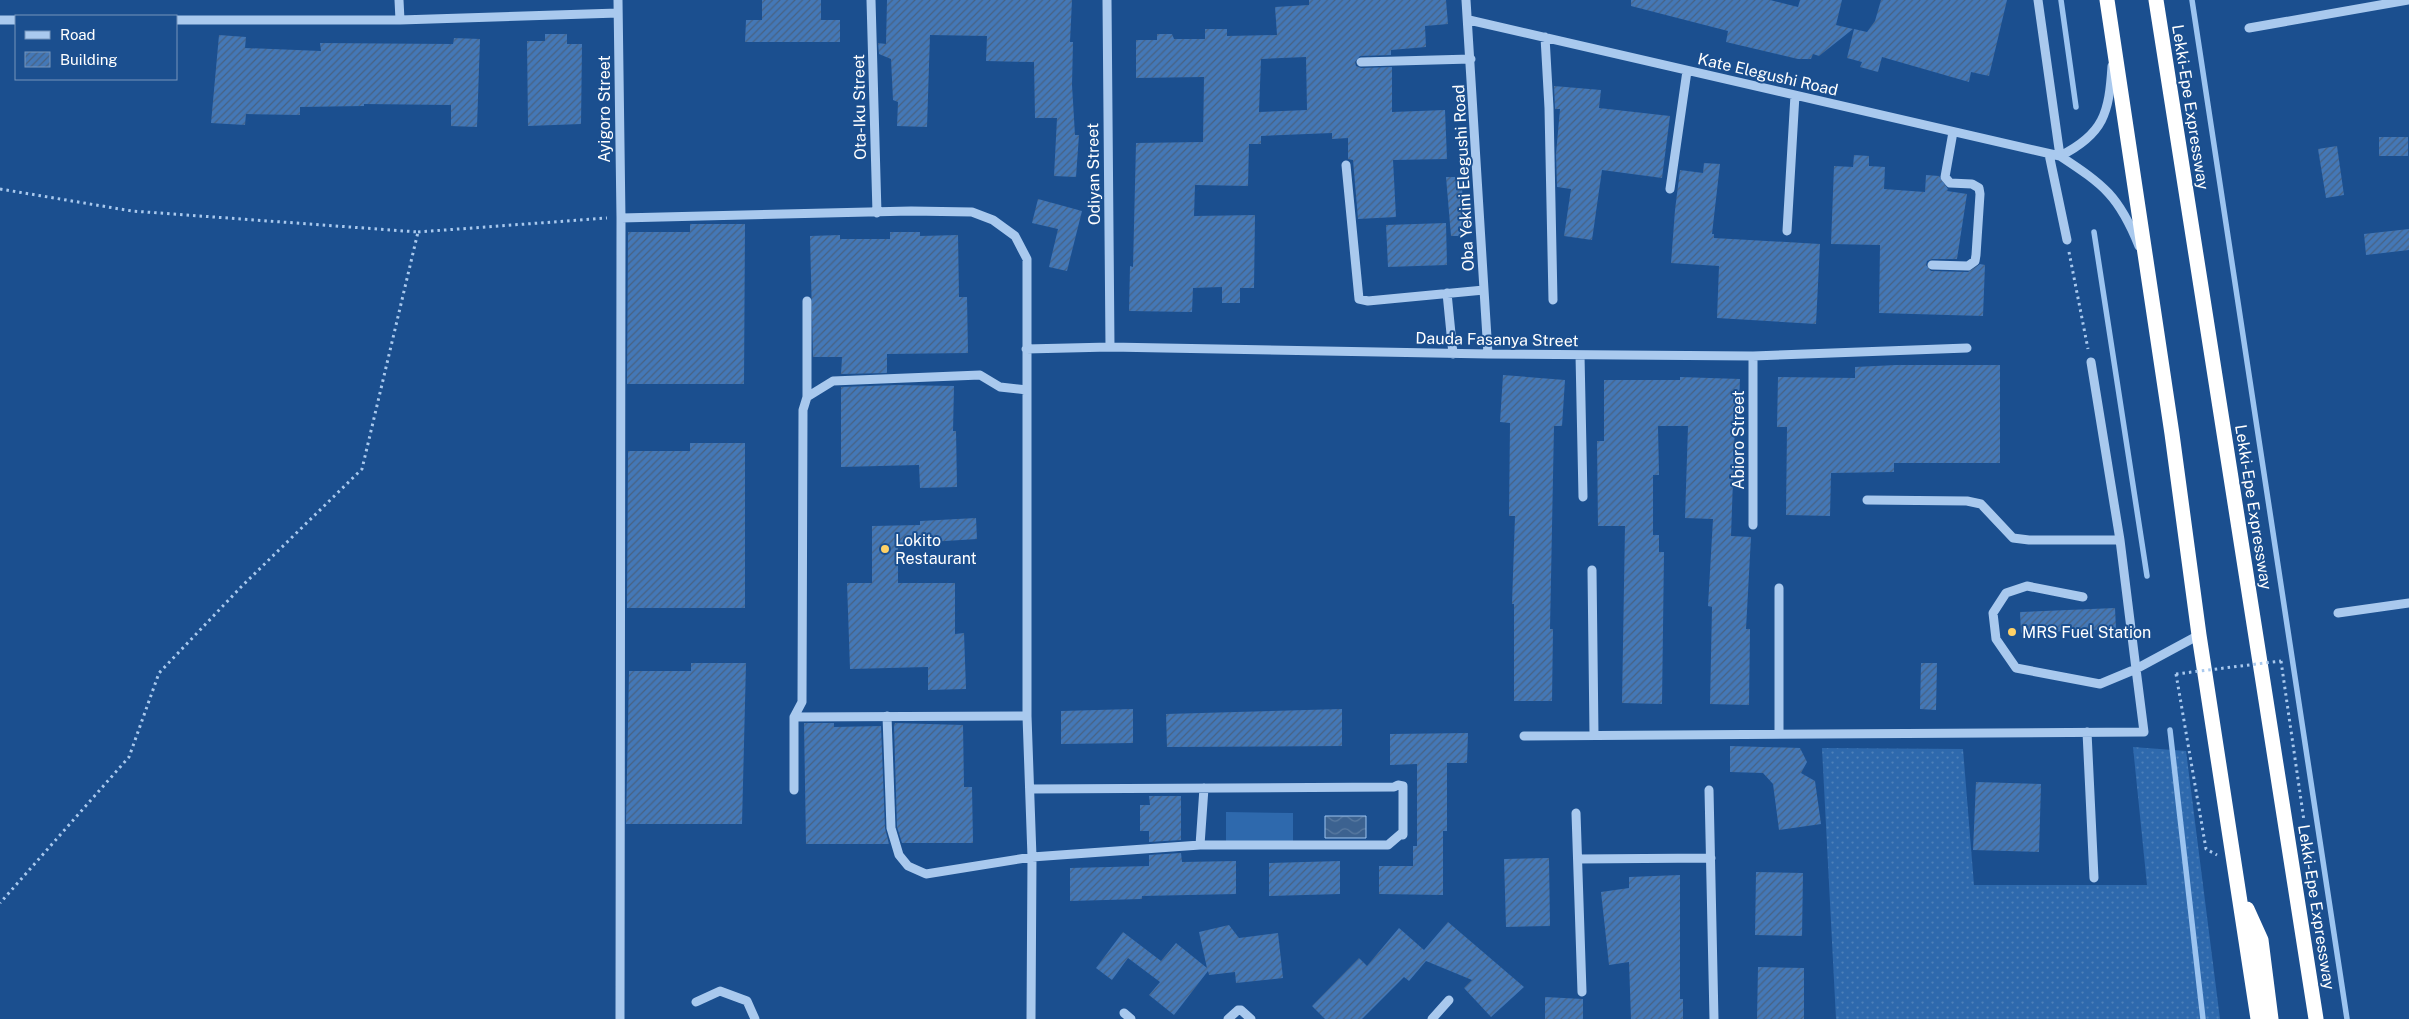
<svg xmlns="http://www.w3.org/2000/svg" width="2409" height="1019" viewBox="0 0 2409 1019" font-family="'Public Sans',sans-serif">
<defs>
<pattern id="grass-dots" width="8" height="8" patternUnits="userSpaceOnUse" patternTransform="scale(1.25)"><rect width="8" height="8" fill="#2e69ad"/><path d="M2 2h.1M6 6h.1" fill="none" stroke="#4d80b9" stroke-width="1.8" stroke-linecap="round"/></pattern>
<pattern id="water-waves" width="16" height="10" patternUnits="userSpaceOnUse" patternTransform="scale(1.25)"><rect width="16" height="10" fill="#3c6290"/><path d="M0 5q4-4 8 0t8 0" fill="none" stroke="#597aa1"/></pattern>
<pattern id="building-hatch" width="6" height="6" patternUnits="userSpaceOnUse" patternTransform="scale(1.25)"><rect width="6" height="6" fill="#4478b7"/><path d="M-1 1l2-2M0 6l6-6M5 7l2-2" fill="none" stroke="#486282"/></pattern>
</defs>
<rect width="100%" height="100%" fill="#1b4f8f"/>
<path fill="url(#grass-dots)" d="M2133 747 2186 751 2220 1019H1836L1822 748 1963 749 1974 885H2147Z"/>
<path fill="#2e69ad" d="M1226 812 1293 813V847L1226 846Z"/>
<path fill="url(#water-waves)" stroke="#9cc4f0" d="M1325 816H1366V838H1325Z"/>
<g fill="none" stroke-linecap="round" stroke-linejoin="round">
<path stroke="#9cc4f0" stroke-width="5.5" d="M2061 0 2076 107
M2192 0 2347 1019
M2094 232 2147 576
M2170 730 2203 1019"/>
</g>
<path fill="url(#building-hatch)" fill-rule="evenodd" d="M762 0H821V20H840V42H745L746 20H762Z
M887 0H1072L1070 42H1073L1072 85 1075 135H1079L1076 177 1054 176 1057 118H1035L1034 62 986 61 987 36 930 35 927 127 897 126 898 102 893 100 891 59 879 54 878 43 886 44Z
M1309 0H1446L1448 24 1425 26 1426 47 1391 50V55L1360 56 1355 62 1356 66 1361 68 1392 67V112L1445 110 1447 159 1393 160 1396 217 1358 219 1353 160 1348 159V138L1332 139V133L1261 136V144H1249L1248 186 1195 185 1194 216 1255 215 1254 288H1240V303H1222V287L1193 288 1192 312 1129 311 1130 266 1133 267 1136 143 1203 142 1204 77 1136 78V40H1157V34H1172L1174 39H1205V29H1227V36L1277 35 1275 7 1309 5ZM1306 57 1307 110 1259 112 1261 59Z
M1631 0H1770L1798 7 1800 0H1842L1836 25 1853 29 1819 56 1813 54 1811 59H1798L1726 42 1728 31 1631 6Z
M1881 0H2007L1989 76 1971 72 1969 82 1882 57 1878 72 1860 67 1862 62 1847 58 1854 29 1867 32 1875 21Z
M545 34H567V44H582L581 124 528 126 527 41H545Z
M219 35 246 37 245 48 321 51 320 43 453 44 454 38 480 39 477 127 451 126V105L364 104V106L300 107V115L246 114 245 125 211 123Z
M1554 86 1601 90 1599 108 1670 116 1662 178 1602 170 1592 240 1564 236 1571 189 1557 187 1556 154 1560 109H1555Z
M2379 137H2408V156H2379Z
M2337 146 2344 195 2326 198 2318 149Z
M1854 155 1869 156V166L1885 167 1884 189 1925 192 1926 175 1939 176 1948 189 1947 191 1967 194 1957 259H1932L1927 261 1926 265 1931 271 1968 272 1980 264 1985 265 1983 316 1879 313 1880 245 1831 244 1834 166 1853 167Z
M1704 163 1720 164 1712 234H1714V238L1820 244 1816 324 1717 318 1719 266 1671 263 1675 210 1680 170 1703 173Z
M1446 177H1462L1463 236H1451Z
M1038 199 1082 211 1067 271 1049 267 1058 229 1032 223Z
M1446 223 1447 265 1388 267 1386 225Z
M690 224H745L744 384H627L628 232H690Z
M2409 229V250L2366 255 2364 234Z
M890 232H920V236L958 235 959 297H967L968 353 887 354V373L841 374 842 357H813L810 236 840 235V239H890Z
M1896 365H2000V463H1894V472L1831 473 1830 516 1786 515 1787 427H1777L1778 377 1855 378V367Z
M1503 375 1565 380 1562 426H1554L1550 629H1553L1552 701H1514V604H1512L1515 516H1509L1510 423 1500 422Z
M1680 377 1740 379 1738 424H1735L1731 536 1751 537 1746 629H1750L1749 705 1710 704 1712 607 1708 606 1713 519 1685 518 1688 426H1658L1659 475H1653V535H1659V552H1664L1662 704 1622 703 1625 526H1598L1597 441H1604V380H1680Z
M897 385 954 386 953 431H956L957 487 920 488 919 465 841 467V387Z
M690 443H745V608H627L628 451H690Z
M976 518 977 539 898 544V583H955V634L964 633 966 689 928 690V667L850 669 847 583H872V526L920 525V521Z
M2115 608 2116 629 2021 633 2020 612Z
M691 663H746L742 824H626L629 671H691Z
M1921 663H1937L1936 710 1920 709Z
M1133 709V743L1061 744V711Z
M1342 709V746L1167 747 1166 714Z
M804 723H834V727L881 726 885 828 889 844H806Z
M895 723 963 725 964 787H972L973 843H902L897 827 894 726Z
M1468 733 1467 763H1447V831H1443V895L1379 894V866H1413V846H1417V764L1390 765V734Z
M1730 746 1800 748 1807 762 1801 773 1815 781 1821 824 1779 830 1773 784 1763 773 1730 772Z
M1976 782 2041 784 2039 852 1973 850Z
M1149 796H1181V840L1149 842V831H1140V805H1150Z
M1181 853 1182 862 1236 861V894L1142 896V899L1070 901V868L1149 866V855Z
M1549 858 1550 926 1506 927 1504 859Z
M1340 861V894L1269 896V863Z
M1756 872 1803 873 1802 936 1755 935Z
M1680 875V999H1683V1019H1631L1629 962 1609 965 1601 892 1629 888V877Z
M1448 922 1524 987 1491 1017 1464 988 1472 980 1426 961 1409 981 1404 977 1362 1019H1325L1312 1006 1359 958 1367 966 1399 928 1424 950Z
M1229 925 1239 938 1278 933 1283 978 1236 983 1235 972 1209 975 1208 971 1174 1015 1149 995 1160 982 1128 958 1112 980 1096 968 1123 932 1161 961 1176 943 1207 968 1199 932Z
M1758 967 1804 968V1019H1757Z
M1545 997 1583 999V1019H1545Z"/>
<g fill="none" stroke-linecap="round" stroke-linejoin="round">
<path stroke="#a9c9ee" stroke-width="3" stroke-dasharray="2.5 4" stroke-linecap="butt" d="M0 189 132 211 418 232 362 469 241 587 159 673 129 757 0 903
M418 232 607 218
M2069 252 2088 349
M2281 661 2304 821
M2176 674 2206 849 2217 855"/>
<path stroke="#a9c9ee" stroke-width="9" d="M399 0 400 20
M618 0 621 218 620 1019
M871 0 877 213
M1107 0 1110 347
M1466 0 1488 354
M2038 0 2060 156
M0 20H16
M176 20H400L618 13
M1469 20 2060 156C2104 185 2119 196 2139 246
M2249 28 2408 0
M1545 37 1549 108 1553 300
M1361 62 1471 59
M2049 154 2067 240
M2060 156C2104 134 2109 113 2112 66
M1346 165 1359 299 1368 301 1484 290
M1670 189 1687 71
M621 218 911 211 972 212 993 220 1015 236 1027 259V716L1032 857 1031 1019
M1787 231 1795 95
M1932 265 1968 266 1975 261 1976 255 1980 194 1979 188 1972 184 1950 183 1945 177 1953 132
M1447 293 1453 354
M1026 349 1110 347 1488 354 1753 356 1967 348
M1580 355 1583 497
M1753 356V525
M807 397 833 381 980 375 1000 387 1027 390
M1867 500 1967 501 1981 504 2013 538 2029 540H2120
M1592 570 1594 735
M2083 597 2027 586 2006 593 1993 613 1996 639 2016 668 2100 684 2136 669 2120 540 2091 362
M2338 613 2409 603
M887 716 891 828 899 855 908 866 926 874 1032 857 1200 845H1388L1402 833 1403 835V786L1398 785 1394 787 1030 789
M794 717 1027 716
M2087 732 2094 878
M1779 734V588
M1524 736 2144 732 2136 669 2199 635
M794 790V717L802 702 803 410 807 397V301
M1709 790 1714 1019
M1576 813 1582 992
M1200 845 1204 788
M1578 859 1711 858
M696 1002 720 991 747 1001 755 1019
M1124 1013 1131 1019
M1228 1019 1238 1010H1241L1251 1019
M1432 1019 1449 1000"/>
<path stroke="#fff" stroke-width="15" d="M2107 0 2172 434 2199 635 2258 1019
M2156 0 2316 1019
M2247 909 2261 940 2271 1019"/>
<path stroke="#a9c9ee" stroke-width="3" stroke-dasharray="2.5 4" stroke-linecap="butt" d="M2176 674 2281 661"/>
</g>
<g fill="#ffd166" stroke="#1b4f8f" stroke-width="2">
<circle cx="885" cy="549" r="5"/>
<circle cx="2012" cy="632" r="5"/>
</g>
<g text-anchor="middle" stroke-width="4" stroke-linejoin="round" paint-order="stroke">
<g font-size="16" fill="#fff" stroke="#1b4f8f">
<text transform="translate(1768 74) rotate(13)" y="6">Kate Elegushi Road</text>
<text transform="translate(859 107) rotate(-91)" y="6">Ota-Iku Street</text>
<text transform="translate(2191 107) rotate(81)" y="6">Lekki-Epe Expressway</text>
<text transform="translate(604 109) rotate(-90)" y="6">Ayigoro Street</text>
<text transform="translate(1093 174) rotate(-91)" y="6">Odiyan Street</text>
<text transform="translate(1463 178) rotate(-93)" y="6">Oba Yekini Elegushi Road</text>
<text transform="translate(1497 339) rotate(1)" y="6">Dauda Fasanya Street</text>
<text transform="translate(1738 440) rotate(-90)" y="6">Abioro Street</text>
<text transform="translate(2254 507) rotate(81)" y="6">Lekki-Epe Expressway</text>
<text transform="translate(2317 907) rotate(81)" y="6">Lekki-Epe Expressway</text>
</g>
<g font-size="16" fill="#fff" stroke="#1b4f8f" text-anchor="start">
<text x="895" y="546">Lokito<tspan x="895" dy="18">Restaurant</tspan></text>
<text x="2022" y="638">MRS Fuel Station</text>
</g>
</g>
<rect x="15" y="15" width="162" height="65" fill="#1b4f8f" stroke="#7695bc"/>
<rect x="25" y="31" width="25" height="8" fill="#a9c9ee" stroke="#7695bc"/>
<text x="60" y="40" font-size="15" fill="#ffffff">Road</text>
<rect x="25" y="52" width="25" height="15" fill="url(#building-hatch)" stroke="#7695bc"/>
<text x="60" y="65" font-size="15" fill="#ffffff">Building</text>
</svg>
